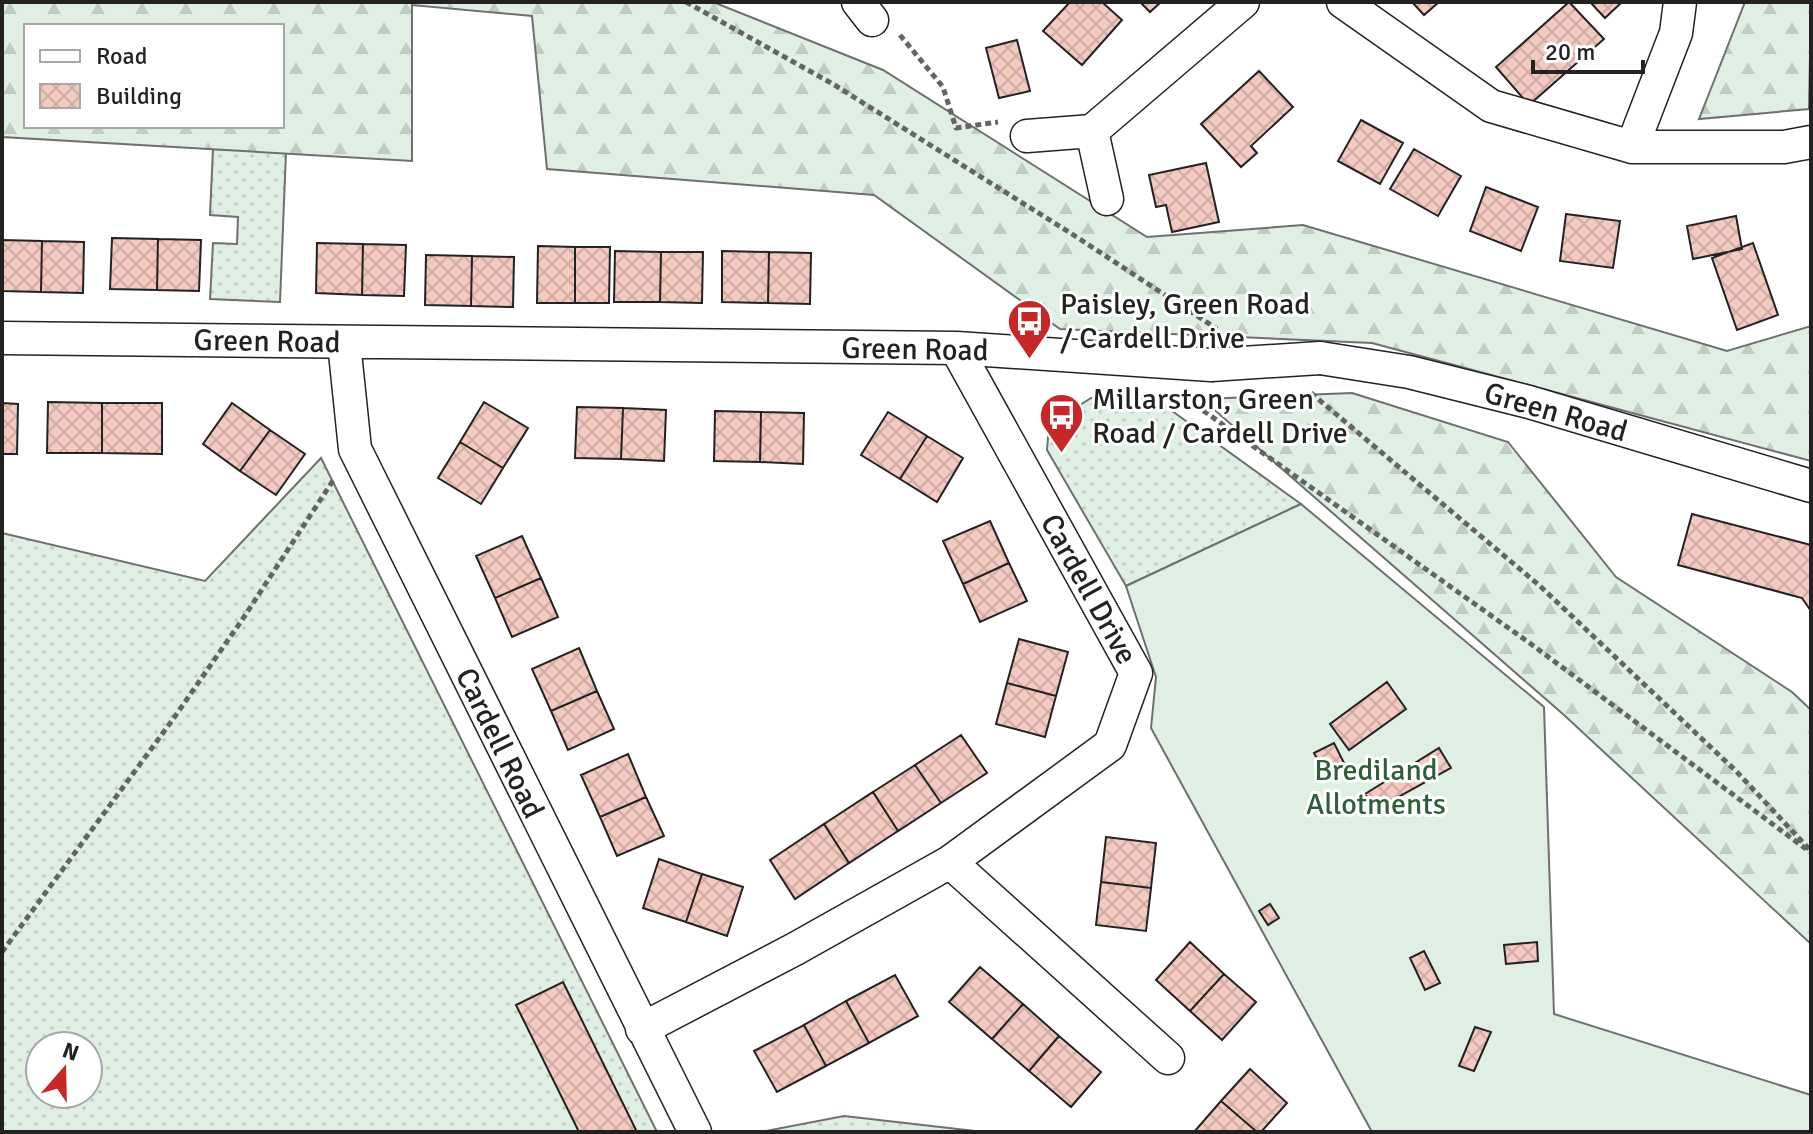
<svg xmlns="http://www.w3.org/2000/svg" width="1813" height="1134" viewBox="0 0 1813 1134" font-family="Signika,sans-serif">
<defs>
<pattern id="grass-dots" width="8" height="8" patternUnits="userSpaceOnUse" patternTransform="scale(2)"><rect width="8" height="8" fill="#e0efe3"/><path d="M2 2h.1M6 6h.1" fill="none" stroke="#c0cdc2" stroke-width="1.8" stroke-linecap="round"/></pattern>
<pattern id="forest-firs" width="22" height="20" patternUnits="userSpaceOnUse" patternTransform="scale(2)"><rect width="22" height="20" fill="#e0efe3"/><path d="M5 1l3.5 6h-7zM16 11l3.5 6h-7z" fill="#c0cdc2"/></pattern>
<pattern id="building-cross-hatch" width="8" height="8" patternUnits="userSpaceOnUse" patternTransform="scale(2)"><rect width="8" height="8" fill="#f3c9c0"/><path d="M0 0l8 8M0 8l8-8" fill="none" stroke="#d0aca5"/></pattern>
</defs>
<rect width="100%" height="100%" fill="#fff"/>
<path fill="url(#grass-dots)" stroke="#6f6f6f" stroke-width="2" fill-rule="evenodd" d="M213 149 286 152 280 302 210 299 213 243 237 244 238 217 210 215Z
M1091 398H1154L1301 504 1126 586 1047 450 1049 425Z
M321 458 657 1132H2V533L205 581ZM40 1046H88V1094H40Z
M844 1116 984 1132H761Z"/>
<path fill="url(#forest-firs)" stroke="#6f6f6f" stroke-width="2" fill-rule="evenodd" d="M2 2H713L883 70 1147 237 1303 225 1727 351 1811 326V461L1372 343 1060 329 874 195 547 169 532 16 412 5V161L2 137ZM26 26H282V126H26Z
M1745 2H1811L1809 109 1699 119Z
M1352 393 1508 442 1616 577 1792 692 1811 710V944L1564 715 1202 399Z"/>
<path fill="#e0efe3" stroke="#6f6f6f" stroke-width="2" d="M1301 504 1544 707 1554 1014 1811 1095V1132H1372L1151 728 1156 677 1126 586Z"/>
<path fill="url(#building-cross-hatch)" stroke="#222" stroke-width="2" d="M1070 2H1102L1122 20 1082 65 1043 31Z
M1140 2H1161L1150 12Z
M1412 2H1439L1424 15Z
M1569 2 1604 39 1529 105 1496 67Z
M1590 2H1622L1605 18Z
M1017 40 1030 91 999 98 986 48Z
M1259 71 1293 107 1251 146 1257 153 1241 167 1201 124Z
M1361 120 1403 143 1380 184 1338 161Z
M1414 149 1461 176 1438 216 1390 189Z
M1206 163 1219 222 1172 232 1166 205 1156 207 1149 175Z
M1486 187 1538 207 1521 251 1470 231Z
M1566 214 1620 221 1613 268 1560 261Z
M1736 216 1742 249 1693 259 1687 226Z
M112 238 158 239 157 290 110 289Z
M158 239 201 240 199 291 157 290Z
M2 240 42 241 41 292 2 291Z
M42 241 84 242 83 293 41 292Z
M317 243 363 244 362 295 316 293Z
M1753 243 1778 315 1737 330 1712 258Z
M363 244 406 245 404 296 362 295Z
M538 246 575 247V303H537Z
M575 247H610L609 303H575Z
M615 251 661 252 660 302H614Z
M722 251 769 252 768 303 722 302Z
M661 252H703L702 303 660 302Z
M769 252 811 253 810 304 768 303Z
M426 255 472 256 471 306 425 305Z
M472 256 514 257 513 307 471 306Z
M48 402 102 403V453H47Z
M484 402 528 428 503 468 460 442Z
M2 403 18 404 17 454H2Z
M102 403H162V454L102 453Z
M232 403 270 430 240 471 203 444Z
M577 407 623 408 621 459 575 458Z
M623 408 666 410 664 461 621 459Z
M715 411 761 412 760 462 714 461Z
M761 412 804 413 803 464 760 462Z
M888 412 927 436 900 479 861 455Z
M270 430 305 454 276 495 240 471Z
M927 436 963 458 937 502 900 479Z
M460 442 503 468 481 504 438 478Z
M1692 514 1811 545V611L1802 598 1678 565Z
M990 521 1009 563 963 584 943 541Z
M522 536 541 578 495 598 476 556Z
M1009 563 1027 601 980 622 963 584Z
M541 578 558 617 512 637 495 598Z
M1019 639 1068 652 1056 696 1007 683Z
M579 648 597 691 551 711 532 669Z
M1387 682 1406 709 1349 750 1330 724Z
M1007 683 1056 696 1045 737 996 724Z
M597 691 614 729 568 750 551 711Z
M961 735 987 773 941 803 915 765Z
M1334 743 1344 763 1324 772 1314 753Z
M1439 748 1451 768 1375 810 1365 794Z
M628 754 646 797 600 817 581 775Z
M915 765 941 803 898 831 873 792Z
M873 792 898 831 849 863 824 824Z
M646 797 664 836 617 856 600 817Z
M824 824 849 863 795 899 770 860Z
M1106 837 1156 843 1151 888 1101 882Z
M659 859 702 874 686 922 643 908Z
M702 874 743 887 727 936 686 922Z
M1101 882 1151 888 1146 931 1096 925Z
M1270 904 1279 918 1268 925 1259 911Z
M1190 942 1224 974 1190 1011 1156 980Z
M1537 942 1538 961 1506 964 1504 945Z
M1424 951 1440 983 1425 990 1410 958Z
M980 967 1023 1004 992 1039 949 1002Z
M1224 974 1256 1002 1222 1040 1190 1011Z
M895 975 918 1016 869 1043 846 1001Z
M563 982 637 1132H579L516 1005Z
M846 1001 869 1043 826 1066 804 1025Z
M1023 1004 1059 1036 1029 1071 992 1039Z
M804 1025 826 1066 777 1092 754 1051Z
M1475 1027 1491 1032 1474 1071 1459 1066Z
M1059 1036 1101 1072 1071 1107 1029 1071Z
M1250 1069 1287 1103 1261 1132H1257L1221 1101Z
M1221 1101 1257 1132H1194Z"/>
<g fill="none" stroke-linecap="round" stroke-linejoin="round">
<defs>
<path id="street" d="M858 2 872 20
M1343 2 1491 106 1632 147H1784L1811 142
M1092 131 1107 199
M1027 136 1092 131 1243 2
M1632 147 1676 33 1680 2
M2 338 956 348 1211 365
M344 343 355 449 695 1132
M1320 358 1409 372 1529 402 1811 486
M950 862 1168 1058
M642 1029 795 949 950 862 1110 745 1136 673 956 348"/>
</defs>
<use href="#street" stroke="#222" stroke-width="35"/>
<path stroke="#646464" stroke-width="5" stroke-dasharray="6 4" stroke-linecap="butt" d="M686 2 833 84 1072 234 1217 329
M900 35 943 87 956 128 998 122
M1311 393 1540 586 1736 771 1811 851
M1187 399 1531 644 1806 849
M2 952 171 722 242 620 334 479"/>
<use href="#street" stroke="#fff" stroke-width="32"/>
<defs>
<path id="street-bridge" d="M1211 365 1320 358"/>
</defs>
<use href="#street-bridge" stroke="#222" stroke-width="35" stroke-linecap="butt"/>
<use href="#street-bridge" stroke="#fff" stroke-width="32"/>
</g>
<defs>
<symbol id="bus-pin" viewBox="-11 -11 22 30"><path d="M0 17L-7.5 6A9.5 9.5 0 1 1 7.5 6Z" fill="#c62828" stroke="#fff"/><path d="M-5-6H5V4H4V6H2V4H-2V6H-4V4H-5ZM-3.5-4V0h7V-4ZM-3.5 1.2v1.5H-2V1.2ZM2 1.2v1.5H3.5V1.2Z" fill="#fff"/></symbol>
</defs>
<g fill-rule="evenodd">
<use href="#bus-pin" x="1004" y="296" width="51" height="69"/>
<use href="#bus-pin" x="1036" y="390" width="51" height="69"/>
</g>
<g text-anchor="middle" stroke-width="6" stroke-linejoin="round" paint-order="stroke">
<g font-size="30" fill="#222" stroke="#fff" text-anchor="start">
<text x="1060" y="314">Paisley, Green Road<tspan x="1060" dy="34">/ Cardell Drive</tspan></text>
<text x="1092" y="409">Millarston, Green<tspan x="1092" dy="34">Road / Cardell Drive</tspan></text>
</g>
<g font-size="30" fill="#222" stroke="#fff">
<text transform="translate(267 341) rotate(1)" y="10">Green Road</text>
<text transform="translate(915 349) rotate(1)" y="10">Green Road</text>
<text transform="translate(1556 412) rotate(16)" y="10">Green Road</text>
<text transform="translate(1089 589) rotate(61)" y="10">Cardell Drive</text>
<text transform="translate(500 743) rotate(64)" y="10">Cardell Road</text>
</g>
<g font-size="30" fill="#2f5e38" stroke="#fff">
<text x="1376" y="780">Brediland<tspan x="1376" dy="34">Allotments</tspan></text>
</g>
</g>
<rect width="1813" height="1134" fill="none" stroke="#222222" stroke-width="8"/>
<rect x="24" y="24" width="260" height="104" fill="#ffffff" stroke="#a7a7a7" stroke-width="2"/>
<rect x="40" y="50" width="40" height="12" fill="#ffffff" stroke="#a7a7a7" stroke-width="2"/>
<text x="96" y="64" font-size="24" fill="#222222">Road</text>
<rect x="40" y="84" width="40" height="24" fill="url(#building-cross-hatch)" stroke="#a7a7a7" stroke-width="2"/>
<text x="96" y="104" font-size="24" fill="#222222">Building</text>
<g transform="translate(64 1070) rotate(20)"><circle r="38" fill="#ffffff" stroke="#a7a7a7" stroke-width="2"/>
<path d="M0-6L14 30L0 20L-14 30Z" fill="#c62828"/>
<text y="-12" font-size="22" font-weight="bold" text-anchor="middle" fill="#222222">N</text>
</g>
<path d="M1533 60v12h110v-12" fill="none" stroke="#222222" stroke-width="4"/>
<text x="1545" y="60" font-size="24" fill="#222222" stroke="#ffffff" stroke-width="6" paint-order="stroke">20 m</text>
</svg>
